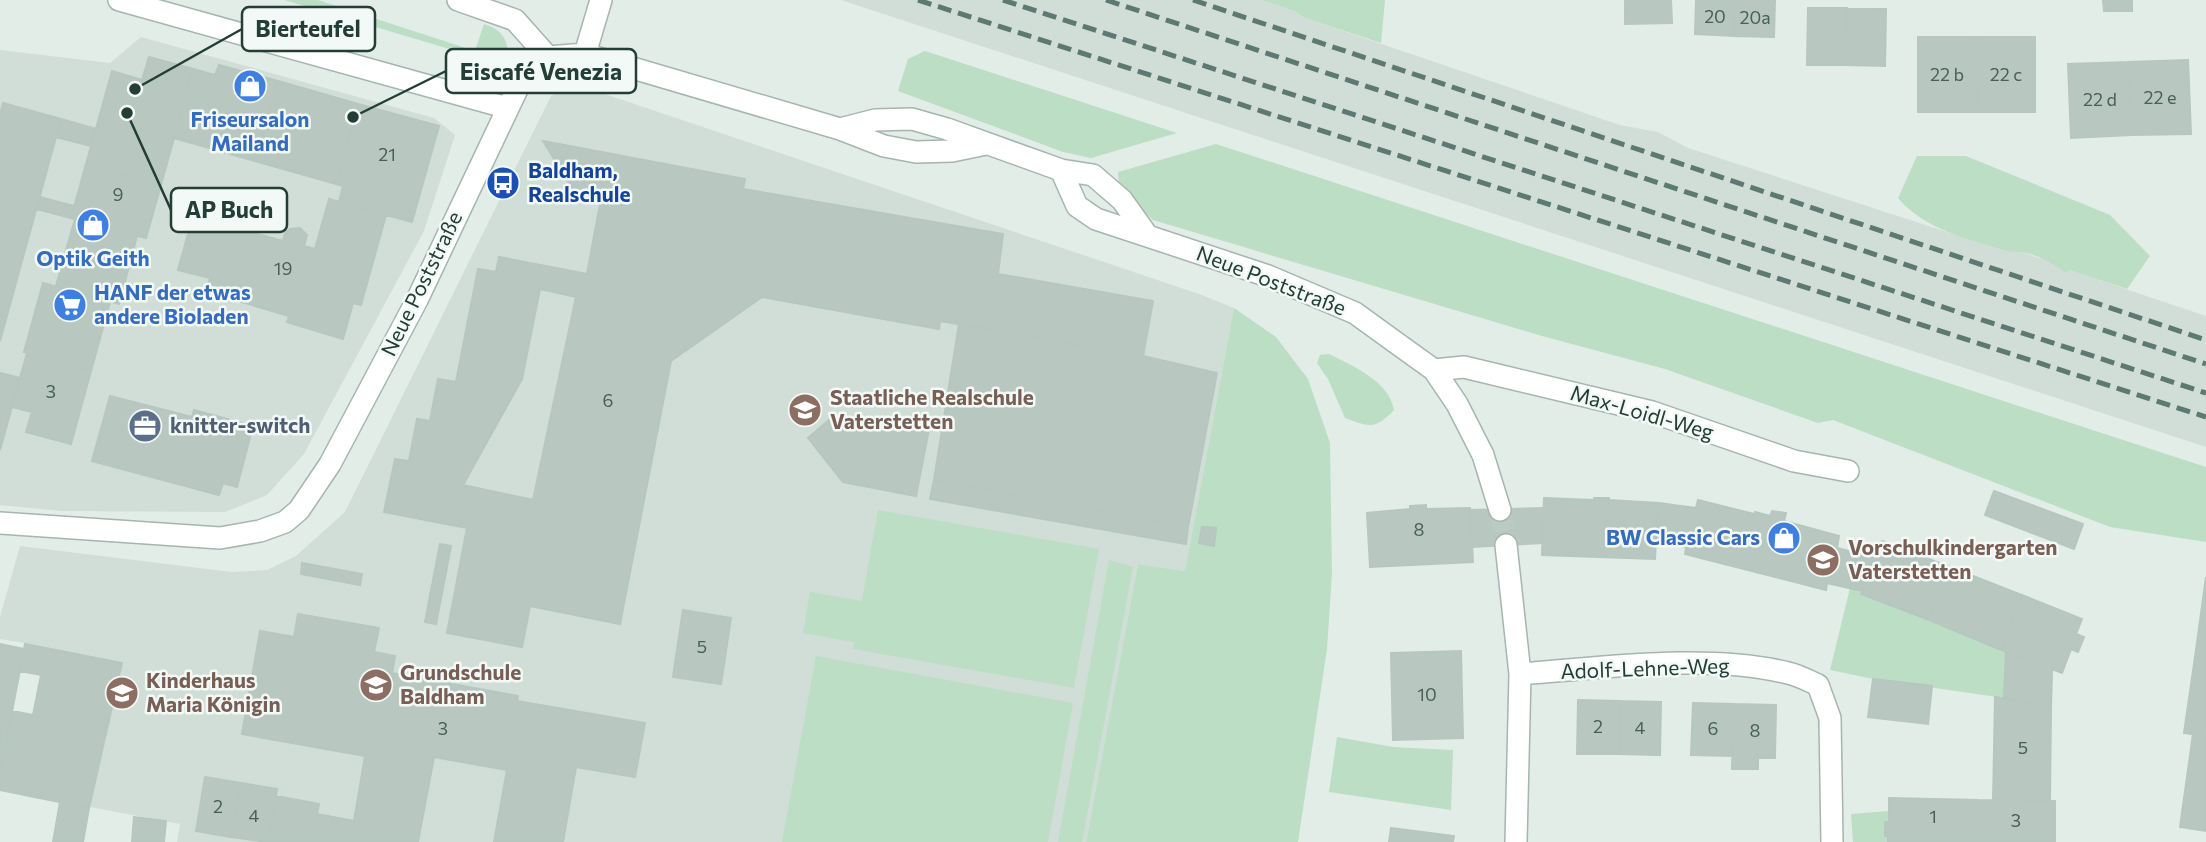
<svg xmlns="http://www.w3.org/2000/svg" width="2206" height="842" viewBox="0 0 2206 842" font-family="Commissioner,sans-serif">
<rect width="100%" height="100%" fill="#e2ede8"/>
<path fill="#d1ddd7" d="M841 0H1262L1294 11 1305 18 1620 125 1658 132 1688 148 2009 252 2018 251 2051 262 2066 273 2069 270 2206 316V447Z
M141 37 434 118 455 135 424 231 304 454 267 495 225 512 62 511 0 505V50L110 63Z
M578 85 1199 294 1234 308 1185 571 1138 564 1086 842H177L180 824 0 790V774L12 711 33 715 41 675 24 649V643L0 639V617L20 546 232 572 267 570 296 556 345 512 551 96Z"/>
<path fill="#bbdec4" d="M284 0H318L475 51 484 24C517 33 513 68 483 78 470 83 457 80 445 78L453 50Z
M1262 0H1385L1381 43 1305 18 1294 11Z
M925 51 1177 133 1091 158 1063 152 898 91 908 59Z
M1216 144 2206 467V542L2110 527 1833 420 1818 423 1665 369 1542 336 1153 220 1119 188 1118 172Z
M1917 156H1966L2110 215 2150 256 2127 289 2069 270 2066 273C2050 261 2029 250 2009 252 1970 239 1926 231 1898 198Z
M1234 308 1276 337 1308 379 1330 443 1332 573 1327 649 1298 842H1086L1138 564 1185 571Z
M1329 354C1353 366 1389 381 1394 410 1375 430 1369 427 1345 418L1328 379 1317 363 1320 355Z
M878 510 1099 549 1074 688 853 649 854 642 803 633 810 592 862 601Z
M1109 560 1133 567 1082 842H1058Z
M1850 588 2006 651 2004 698 1873 679 1830 670Z
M816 656 1073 703 1048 842H782Z
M1337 737 1393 747 1453 750 1451 810 1329 792Z
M1889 811V822L1885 823V836H1888V842H1853L1851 814Z"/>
<path fill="#b8c8c1" stroke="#b5c7bf" stroke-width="2" fill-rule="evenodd" d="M1625 0H1671L1672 23 1625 24Z
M1696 0H1736L1734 36 1695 34Z
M1736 0H1775L1774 37 1734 36Z
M2103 0H2132V11H2104Z
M1808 8H1847L1845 65H1807Z
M1847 8 1886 9 1885 66 1845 65Z
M1918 37H1976L1977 112H1918Z
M1976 37H2035V112H1977Z
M149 57 193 69 174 138 99 118 112 71 142 80Z
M2188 60 2191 134 2131 135 2128 62Z
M2128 62 2131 135 2071 138 2068 64Z
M219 65 278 81 255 161 174 138 193 69 215 75Z
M278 81 358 104 336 184 255 161Z
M3 103 61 119 0 341V115Z
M358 104 439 126 412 222 339 202 343 186 336 184Z
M99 118 174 138 161 185 86 164Z
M61 119 96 129 91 146 56 137Z
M543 141 745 179 743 189 1003 234 998 274 1153 301 1143 356 940 321 939 329 762 297 671 361 620 624 530 606 522 647 447 633 467 528 384 512 395 459 409 461 417 419 430 421 438 379 456 382 478 269 496 272 499 257 587 274 601 199 576 194ZM540 289 576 297 533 500 463 485 522 379Z
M86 164 161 185 146 238 71 218Z
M40 197 74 206 71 218 37 209Z
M329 199 386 215 361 305 353 303 343 339 287 322 289 316 235 300 237 293 208 285 210 278 178 270 193 216 283 241 285 233 290 229 300 228 307 235 304 246 315 249Z
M75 219 137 236 119 304 56 286Z
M43 283 110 302 91 371 24 352Z
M959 324 1143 356 1217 373 1188 527 934 480Z
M27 353 91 371 71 444 26 432 32 412 12 407Z
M0 373 20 378 0 450Z
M110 396 192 417 194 410 253 426 237 487 223 483 219 495 92 461Z
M902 419 930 424 916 496 843 482 808 438 829 420 900 433Z
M934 480 1188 527 1186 544 930 499Z
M1994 491 2083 524 2074 549 1985 515Z
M1544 498 1594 500V498H1609V500L1658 503 1655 559 1542 555Z
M1698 500 1754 514 1755 512 1770 516 1772 511 1786 513 1784 521 1839 536 1837 548 1875 558 1862 591 1827 583 1826 590 1685 554 1686 547 1656 542 1658 503 1696 508Z
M1426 505V509L1470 508 1473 562 1370 567 1367 513 1410 509V506Z
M1544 508 1543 543 1472 547 1470 510Z
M1202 527 1216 528 1214 546 1199 543Z
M1882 541 1950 567 1929 620 1861 594Z
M440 544 451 546 436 624 425 622Z
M302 563 362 574 360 585 301 574Z
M1950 567 2022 595 2001 650 1929 620Z
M2206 577V658L2195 657Z
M2022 595 2082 619 2076 634 2084 637 2078 652 2071 649 2062 673 2001 650Z
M683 610 731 618 721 684 673 677Z
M298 614 379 628 374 652 395 656 392 673 518 696 517 701 645 723 635 777 576 767 563 842H494L507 770 434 757 418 842H268L276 796 319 804 317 814 354 821 365 756 242 734 260 631 294 637Z
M0 644 24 649 0 774Z
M25 644 122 663 89 808 0 790V774L12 711 33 715 41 675 20 671Z
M1461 651 1463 738 1393 740 1391 653Z
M2006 651 2052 670 2051 707 2004 698Z
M2195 657 2206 658V736L2184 733Z
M1873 679 1932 686 1928 724 1868 717Z
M1995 697 2051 707 2050 800H1993Z
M1578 700 1620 701 1619 754H1577Z
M1620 701 1661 702 1660 755 1619 754Z
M1693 703 1734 704 1733 756 1691 755Z
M1734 704 1776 705 1775 758H1758V769H1732Z
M2193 734 2206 736V831L2180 827Z
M205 777 241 783 231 837 196 831Z
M241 783 277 789 268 842 231 837Z
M1889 798 1977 800 1976 842H1888V836H1885V822H1889Z
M1977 800 2055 801V842H1976Z
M60 802 89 808 83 842H53Z
M134 817 166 821 164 842H132Z
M1391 828 1454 836 1453 842H1389Z"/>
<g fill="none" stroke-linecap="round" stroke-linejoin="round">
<path stroke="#bccac4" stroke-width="21" stroke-dasharray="21 10" stroke-linecap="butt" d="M1500 510 1506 545"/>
<defs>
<path id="minor" d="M119 0 508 108
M458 0 515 20 548 57
M585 54 601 0
M840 129 875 120 912 119 947 129 1061 170 1093 175 1122 200 1147 235
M1061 170 1077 206 1096 219 1268 276 1355 313 1402 347 1434 370 1457 404 1483 455 1500 510
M1434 370 1464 367 1652 412 1794 461 1848 471
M0 523 220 538 260 531 285 522 299 510 330 464 417 300 520 83 548 57 585 54 840 129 884 146 916 152 952 151 986 144
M1506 545 1520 674 1516 842
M1520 674C1602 668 1708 653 1788 673 1798 675 1809 681 1818 685L1830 718 1832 842"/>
</defs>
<use href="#minor" stroke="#a5b5af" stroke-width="24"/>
<use href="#minor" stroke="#fff" stroke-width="21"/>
<path stroke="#5c7a72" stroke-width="5" stroke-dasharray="14 7" stroke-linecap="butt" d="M918 0 2206 417
M1003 0 2206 393
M1106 0 2206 364
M1193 0 2206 340"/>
</g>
<defs>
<symbol id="shop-disc" viewBox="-11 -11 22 22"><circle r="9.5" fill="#3f7fe0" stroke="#f3f9f6"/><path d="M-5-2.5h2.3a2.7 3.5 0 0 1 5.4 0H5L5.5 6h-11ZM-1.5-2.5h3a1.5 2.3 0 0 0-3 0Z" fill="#fff"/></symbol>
<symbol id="bus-disc" viewBox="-11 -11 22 22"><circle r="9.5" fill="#1a4fb4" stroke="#f3f9f6"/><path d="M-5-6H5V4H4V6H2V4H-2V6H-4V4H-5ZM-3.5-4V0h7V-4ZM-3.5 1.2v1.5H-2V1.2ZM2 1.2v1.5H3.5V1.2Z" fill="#fff"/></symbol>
<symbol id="supermarket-disc" viewBox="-11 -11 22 22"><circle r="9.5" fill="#3f7fe0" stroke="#f3f9f6"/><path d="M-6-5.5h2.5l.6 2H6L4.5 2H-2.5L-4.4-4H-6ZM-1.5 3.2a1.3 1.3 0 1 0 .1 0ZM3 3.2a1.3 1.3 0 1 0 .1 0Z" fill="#fff"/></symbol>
<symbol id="school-disc" viewBox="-11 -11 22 22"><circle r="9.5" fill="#8d6e63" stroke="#f3f9f6"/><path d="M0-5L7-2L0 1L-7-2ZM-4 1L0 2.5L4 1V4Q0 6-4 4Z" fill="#fff"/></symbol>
<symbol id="office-disc" viewBox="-11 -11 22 22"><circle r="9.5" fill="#5c6f8a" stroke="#f3f9f6"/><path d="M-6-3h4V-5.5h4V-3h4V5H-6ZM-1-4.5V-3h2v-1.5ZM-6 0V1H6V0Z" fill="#fff"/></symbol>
</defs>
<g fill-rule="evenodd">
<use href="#shop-disc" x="231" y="67" width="38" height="38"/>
<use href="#bus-disc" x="484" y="164" width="38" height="38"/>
<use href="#shop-disc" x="74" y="206" width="38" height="38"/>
<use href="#supermarket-disc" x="51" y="286" width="38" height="38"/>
<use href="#school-disc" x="786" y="391" width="38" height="38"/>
<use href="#office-disc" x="126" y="407" width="38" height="38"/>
<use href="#shop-disc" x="1765" y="519" width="38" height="38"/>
<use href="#school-disc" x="1804" y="541" width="38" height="38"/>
<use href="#school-disc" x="357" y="666" width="38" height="38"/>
<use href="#school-disc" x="103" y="674" width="38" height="38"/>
</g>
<g text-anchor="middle" stroke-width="5" stroke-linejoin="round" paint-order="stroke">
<g font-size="18" fill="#486059">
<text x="1715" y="23">20</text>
<text x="1755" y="24">20a</text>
<text x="1947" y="81">22 b</text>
<text x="2006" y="81">22 c</text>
<text x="2160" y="104">22 e</text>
<text x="2100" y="106">22 d</text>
<text x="387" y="161">21</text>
<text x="118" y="201">9</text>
<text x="283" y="275">19</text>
<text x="51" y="398">3</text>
<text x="608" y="407">6</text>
<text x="1419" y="536">8</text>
<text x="702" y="653">5</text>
<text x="1427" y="701">10</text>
<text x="1598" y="733">2</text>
<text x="1640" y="734">4</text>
<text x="443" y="735">3</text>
<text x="1713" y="735">6</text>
<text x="1755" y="737">8</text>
<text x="2023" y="754">5</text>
<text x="218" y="813">2</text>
<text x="254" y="822">4</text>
<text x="1933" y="823">1</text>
<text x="2016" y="827">3</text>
</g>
<g font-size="21" font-weight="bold" fill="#366cbe" stroke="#f3f9f6">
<text x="250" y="127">Friseursalon<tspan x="250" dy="24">Mailand</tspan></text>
<text x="93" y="266">Optik Geith</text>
<text x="94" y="300" text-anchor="start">HANF der etwas<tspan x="94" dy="24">andere Bioladen</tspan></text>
<text x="1760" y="545" text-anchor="end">BW Classic Cars</text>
</g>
<g font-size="21" font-weight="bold" fill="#164399" stroke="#f3f9f6" text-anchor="start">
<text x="528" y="178">Baldham,<tspan x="528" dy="24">Realschule</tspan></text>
</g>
<g font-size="21" fill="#223e36" stroke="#f3f9f6">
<text transform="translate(1271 281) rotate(21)" y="7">Neue Poststraße</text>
<text transform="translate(422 284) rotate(-64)" y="7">Neue Poststraße</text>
<text transform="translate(1642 413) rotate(16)" y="7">Max-Loidl-Weg</text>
<text transform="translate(1645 669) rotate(-2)" y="7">Adolf-Lehne-Weg</text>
</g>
<g font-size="21" font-weight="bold" fill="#785e54" stroke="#f3f9f6" text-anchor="start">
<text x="830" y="405">Staatliche Realschule<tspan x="830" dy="24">Vaterstetten</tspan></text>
<text x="1848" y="555">Vorschulkindergarten<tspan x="1848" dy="24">Vaterstetten</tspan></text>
<text x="400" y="680">Grundschule<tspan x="400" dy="24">Baldham</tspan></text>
<text x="146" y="688">Kinderhaus<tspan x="146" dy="24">Maria Königin</tspan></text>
</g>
<g font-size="21" font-weight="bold" fill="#4e5e75" stroke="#f3f9f6" text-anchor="start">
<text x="170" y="433">knitter-switch</text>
</g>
</g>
<path fill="none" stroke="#223e36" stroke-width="2.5" d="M135 89L242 29M353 117L446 71M127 113L171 210"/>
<g fill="#223e36" stroke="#f3f9f6" stroke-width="2.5">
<circle cx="135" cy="89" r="7"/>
<circle cx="353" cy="117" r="7"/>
<circle cx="127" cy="113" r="7"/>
</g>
<g fill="#f3f9f6" stroke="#223e36" stroke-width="2.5">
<rect x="242" y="7" width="133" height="44" rx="7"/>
<rect x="446" y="49" width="190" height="44" rx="7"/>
<rect x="171" y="188" width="116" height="44" rx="7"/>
</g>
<g font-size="23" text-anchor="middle" font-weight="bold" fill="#223e36">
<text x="308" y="37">Bierteufel</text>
<text x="541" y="80">Eiscafé Venezia</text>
<text x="229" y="218">AP Buch</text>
</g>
</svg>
